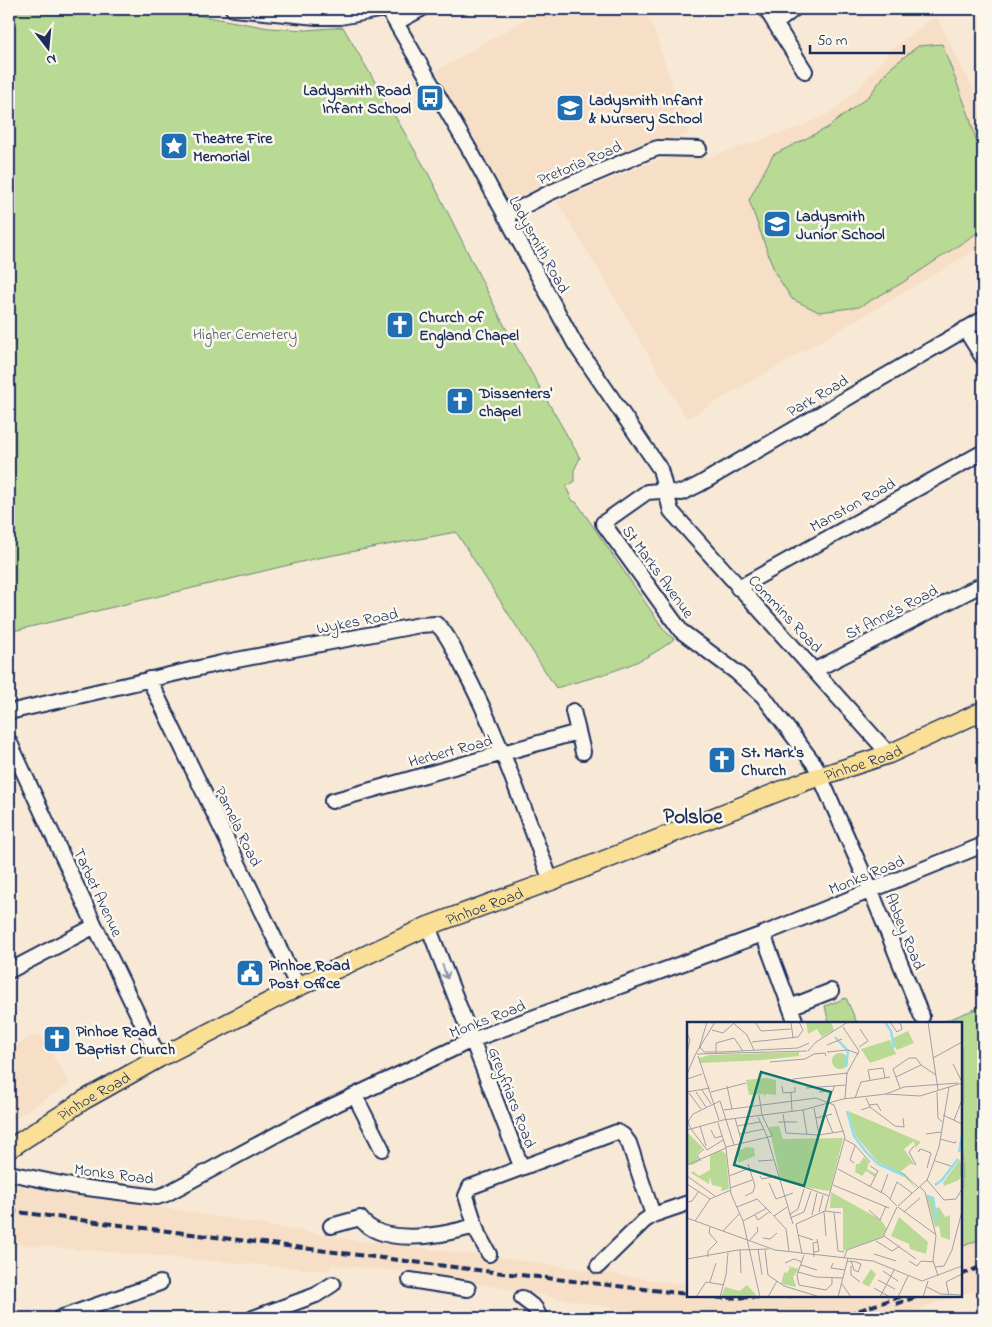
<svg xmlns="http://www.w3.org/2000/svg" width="992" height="1327" viewBox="0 0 992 1327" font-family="'Indie Flower',sans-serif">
<rect width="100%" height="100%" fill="#f8e9d6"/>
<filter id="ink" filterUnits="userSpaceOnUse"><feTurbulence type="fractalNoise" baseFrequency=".02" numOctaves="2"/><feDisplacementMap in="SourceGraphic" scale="10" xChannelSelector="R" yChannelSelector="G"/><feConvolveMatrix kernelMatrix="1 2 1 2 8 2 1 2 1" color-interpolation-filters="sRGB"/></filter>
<g filter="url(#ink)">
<path fill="#f6dfc6" d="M544 9H642L651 22 674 90 691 126 687 136 646 142 509 201 436 71Z
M936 16 974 90 983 118V246L687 419 557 201 656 161 669 158 709 157 802 126 831 112 860 87 890 50Z
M39 1033 70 1084 9 1122V1049Z
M9 1184 190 1212 347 1239 504 1258 674 1283 688 1282V1296H958L929 1305 906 1318H668L419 1273 332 1265 329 1271 14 1244 9 1247Z
M983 1238V1287L961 1295V1247Z"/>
<path fill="#b9da94" stroke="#6a8479" d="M9 9H163L269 28 307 30 343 27 428 173 503 323 580 458 574 470V482L566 487 572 500 577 503 665 631 674 639C640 667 597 676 556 688L456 532 318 558 9 632Z
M942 44 969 115 983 164V229L902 283 859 307 819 312 792 299 775 273 749 200 773 155 827 128 869 96 889 69 918 46Z
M846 998 857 1023H829L825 1006Z
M983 1006V1238L961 1247V1023H940Z"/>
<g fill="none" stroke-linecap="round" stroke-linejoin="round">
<defs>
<path id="minor" d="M233 9 317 17H340L385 9
M388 9 472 154 575 344 660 469 671 511 889 754
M766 9 805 71
M397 22 421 9
M775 24 794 9
M505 216 549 193 649 151 658 148 699 149
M965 329 983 358
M738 588 983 452
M815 670 983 584
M149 679 298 987
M573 711 583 752
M9 712 221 663 420 625 436 624C447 632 454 650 460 662 498 732 523 807 551 881
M9 741 95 926 159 1058
M332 801 578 732
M428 926 521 1166
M763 934 796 1023
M9 971 95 926
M790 1007 831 991
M922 1017 871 891 815 765 763 696 736 672 681 631 603 523 647 492 660 491 682 493 700 484 983 319
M355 1096 382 1149
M9 1173 72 1186 157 1197 166 1194 309 1117 472 1040 763 934 983 845
M331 1226 360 1218C382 1248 444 1235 475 1226
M489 1254 478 1234 466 1196 470 1187 617 1132 623 1135 629 1143 653 1215
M598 1266 644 1221 653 1215 688 1203
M410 1280 468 1289
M522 1298 535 1308 540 1318
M60 1318 160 1283
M253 1318 316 1295 333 1284"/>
<g id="major">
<path id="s1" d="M9 1149 84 1100 159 1058 298 987 428 926 551 881 803 782 889 754 983 711"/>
</g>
</defs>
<use href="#minor" stroke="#1b2f5e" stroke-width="18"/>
<use href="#major" stroke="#1b2f5e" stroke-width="21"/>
<use href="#minor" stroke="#fbf7ec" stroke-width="14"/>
<use href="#major" stroke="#fadf96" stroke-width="18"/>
<path stroke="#1b2f5e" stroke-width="4" stroke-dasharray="8 4" stroke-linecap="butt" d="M9 1211 485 1271 688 1294
M961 1275 983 1266
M704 1296 722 1298 792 1296
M896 1304 919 1296
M836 1318 902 1296"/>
</g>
<defs><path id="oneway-shaft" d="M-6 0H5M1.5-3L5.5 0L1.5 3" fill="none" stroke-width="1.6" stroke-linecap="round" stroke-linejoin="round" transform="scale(1.25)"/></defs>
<use stroke="#8b93a5" href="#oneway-shaft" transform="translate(445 972) rotate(70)"/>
</g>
<defs>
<symbol id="bus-square" viewBox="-11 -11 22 22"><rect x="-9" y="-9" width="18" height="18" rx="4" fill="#1f6fb2" stroke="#fbf7ec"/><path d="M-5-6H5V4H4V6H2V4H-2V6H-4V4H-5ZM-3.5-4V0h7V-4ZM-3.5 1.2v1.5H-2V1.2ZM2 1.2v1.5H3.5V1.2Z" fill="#fff"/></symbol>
<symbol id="school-square" viewBox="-11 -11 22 22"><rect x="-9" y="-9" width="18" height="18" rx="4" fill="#1f6fb2" stroke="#fbf7ec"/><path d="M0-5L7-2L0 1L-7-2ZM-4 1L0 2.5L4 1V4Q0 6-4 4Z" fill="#fff"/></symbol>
<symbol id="sight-square" viewBox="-11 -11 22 22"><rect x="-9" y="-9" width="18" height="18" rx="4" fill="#1f6fb2" stroke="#fbf7ec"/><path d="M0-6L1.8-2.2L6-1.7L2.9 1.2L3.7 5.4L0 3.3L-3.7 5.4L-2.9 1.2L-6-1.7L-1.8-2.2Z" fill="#fff"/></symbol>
<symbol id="church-square" viewBox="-11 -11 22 22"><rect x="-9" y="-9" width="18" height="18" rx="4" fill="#1f6fb2" stroke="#fbf7ec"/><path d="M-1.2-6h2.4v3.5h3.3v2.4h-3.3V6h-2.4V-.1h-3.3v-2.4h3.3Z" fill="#fff"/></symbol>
<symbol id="civic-square" viewBox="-11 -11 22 22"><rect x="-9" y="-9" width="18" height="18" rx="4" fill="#1f6fb2" stroke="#fbf7ec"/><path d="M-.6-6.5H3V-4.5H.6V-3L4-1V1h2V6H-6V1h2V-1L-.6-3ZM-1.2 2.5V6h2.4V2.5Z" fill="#fff"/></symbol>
</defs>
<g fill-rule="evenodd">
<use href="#bus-square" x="414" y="82" width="32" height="32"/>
<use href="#school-square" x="554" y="92" width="32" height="32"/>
<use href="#sight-square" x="158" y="130" width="32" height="32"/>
<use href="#school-square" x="761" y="208" width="32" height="32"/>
<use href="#church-square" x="384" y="309" width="32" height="32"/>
<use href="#church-square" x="444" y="385" width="32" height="32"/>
<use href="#church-square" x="706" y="744" width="32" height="32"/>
<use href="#civic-square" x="234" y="957" width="32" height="32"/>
<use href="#church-square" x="41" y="1023" width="32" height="32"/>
</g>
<g text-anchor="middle" stroke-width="5" stroke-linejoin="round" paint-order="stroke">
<g font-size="16" font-weight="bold" fill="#1b2f5e" stroke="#fbf7ec" text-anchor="start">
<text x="411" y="95" text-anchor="end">Ladysmith Road<tspan x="411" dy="18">Infant School</tspan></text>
<text x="589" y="105">Ladysmith Infant<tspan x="589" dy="18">&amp; Nursery School</tspan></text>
<text x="193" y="143">Theatre Fire<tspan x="193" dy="18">Memorial</tspan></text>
<text x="796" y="221">Ladysmith<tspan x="796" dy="18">Junior School</tspan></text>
<text x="419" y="322">Church of<tspan x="419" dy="18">England Chapel</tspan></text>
<text x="479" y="398">Dissenters'<tspan x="479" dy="18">chapel</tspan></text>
<text x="741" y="757">St. Mark's<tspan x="741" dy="18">Church</tspan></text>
<text x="269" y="970">Pinhoe Road<tspan x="269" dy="18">Post Office</tspan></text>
<text x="76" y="1036">Pinhoe Road<tspan x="76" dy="18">Baptist Church</tspan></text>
</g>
<g font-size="16" fill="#1b2f5e" stroke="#fbf7ec">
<text transform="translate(579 162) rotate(-23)" y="6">Pretoria Road</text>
<text transform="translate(540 244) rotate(61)" y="6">Ladysmith Road</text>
<text transform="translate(817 395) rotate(-30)" y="6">Park Road</text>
<text transform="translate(852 504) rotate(-29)" y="6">Manston Road</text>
<text transform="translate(659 571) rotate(54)" y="6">St Marks Avenue</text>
<text transform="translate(891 611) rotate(-27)" y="6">St Anne's Road</text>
<text transform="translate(786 613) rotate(47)" y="6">Commins Road</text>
<text transform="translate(357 620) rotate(-11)" y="6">Wykes Road</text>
<text transform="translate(450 750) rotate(-15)" y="6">Herbert Road</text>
<text dy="6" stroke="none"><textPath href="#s1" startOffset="940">Pinhoe Road</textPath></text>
<text transform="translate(239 826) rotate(64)" y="6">Pamela Road</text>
<text transform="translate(866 874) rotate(-22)" y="6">Monks Road</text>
<text transform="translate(99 892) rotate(65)" y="6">Tarbet Avenue</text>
<text dy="6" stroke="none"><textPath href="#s1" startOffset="535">Pinhoe Road</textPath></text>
<text transform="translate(906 931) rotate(68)" y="6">Abbey Road</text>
<text transform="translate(487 1018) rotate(-21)" y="6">Monks Road</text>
<text dy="6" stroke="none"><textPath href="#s1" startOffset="100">Pinhoe Road</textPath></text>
<text transform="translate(513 1097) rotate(69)" y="6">Greyfriars Road</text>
<text transform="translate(114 1173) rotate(7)" y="6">Monks Road</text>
</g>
<g font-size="16" fill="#425a6c" stroke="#fbf7ec">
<text x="245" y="339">Higher Cemetery</text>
</g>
<g font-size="21" font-weight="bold" fill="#1b2f5e" stroke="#fbf7ec">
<text x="693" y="823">Polsloe</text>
</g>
</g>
<g transform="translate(687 1022)">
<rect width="275" height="275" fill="#f8e9d6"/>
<path d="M119 0H144L147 8 135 15 130 7 121 12ZM221 9 227 21 210 28 204 17ZM203 18 209 32 186 40 183 41 174 27ZM112 30V34L76 38 13 41 12 36 23 33ZM145 39a8 8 0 1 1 16 0a8 8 0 1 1-16 0ZM79 56 89 58V73L79 72 77 76V72L62 73 59 58ZM161 89 234 120 228 126 227 119 217 127 228 143 223 142 213 150 218 152 229 167 217 154 191 140 168 113ZM92 104 96 117 156 116 143 169 123 166 93 155 82 105ZM0 110 16 126 9 133 13 139 5 143 0 142ZM59 125 67 126 68 134 51 141V129ZM33 128 39 132 42 167 34 169 35 165 25 163 23 155 22 162 4 151 6 149 12 154 23 148V133ZM177 135 182 140 180 147 189 152 188 155 179 149 175 154 168 150 169 142H172ZM273 137 275 151 272 158 257 164 256 161ZM144 170 194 198 200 207 195 215 156 229V186H143ZM239 173 246 176 248 187 252 185 258 195 263 193V218L254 215 252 204 248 205ZM212 195 241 220 239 232 223 227 222 222 204 214ZM101 244 112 247 106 255 109 265 94 262 97 250 100 251 103 246ZM184 247 189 252 182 265 175 261ZM60 263 71 275H34L38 265 53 269Z" fill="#b9da94"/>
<path fill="none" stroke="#90dfef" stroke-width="2.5" d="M198 0 204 9 207 26M148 15 161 29 159 45M160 89 167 114 179 130 191 142 218 154M272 130 275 114M248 163 255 158 271 137M240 174 246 176 250 199"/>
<path fill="none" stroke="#a09fa6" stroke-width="1" d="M45 0 60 13 67 28M68 0 74 9 104 7M104 0 106 16M203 0 210 10 215 7 213 0M241 0 251 68M156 5 172 29 160 51 158 77M25 8 36 11 47 1M0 11 3 18 0 31M65 20 111 15 116 8 112 0M140 23 155 17M13 25 17 30H34L111 26 122 21M172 25 181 19 173 7M12 27 20 0M121 29 129 20 161 0M29 30V21L47 16 56 29M140 30 161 28 172 32M10 32 120 29M8 33 28 0M11 34 32 98M246 36 275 20M83 40 118 37 127 32 138 31 139 34M266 42 275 60M0 52 8 33M209 55 234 43M0 57 15 52M183 58 181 48 196 46 198 56M106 61V57L161 51M40 64 45 87M95 64 96 71 108 70V65M119 66 159 63M213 66 206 47 222 36H229L234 43 249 53M15 68 24 82M0 70 23 66M9 70 19 85M24 70 59 61M132 70 146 69 147 64M250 70 251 96 255 100M2 71 14 87M104 71 105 89M199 72 217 65 271 61M168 76 174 60 203 55M182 83 190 82 194 89M183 85 208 104 217 105 216 96M127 86 132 113M37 88 129 76 147 83 158 115 138 189M116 88 120 113M174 88 183 85 179 76M96 92 99 111 132 113 157 109M256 93 275 102M139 94 146 111M71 95 80 114 106 202M48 96 55 121M129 96 145 92M267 98 275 78M91 100H110M31 101 39 126 44 172 56 199 73 275M13 104 19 124M50 104 73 100M4 107 1 100 6 92 33 79 47 123M4 107 20 128 36 118M0 108 36 98 116 88 156 77 199 72 233 74 275 61M24 108 28 116 35 114M53 112 77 107M239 112 254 110M157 117 168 123 183 140M253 117 268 121 269 119M227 124 222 130 229 143M39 125 85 114 75 93 72 73M233 127 231 130 234 127 244 131 240 146M14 139 10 133 17 127M71 139 86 138M248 139 264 144M167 141 163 138 168 124M0 143 39 126M183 144 191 149 183 165M151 147 199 173 210 184M214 150 232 166M0 154 28 174M42 154 63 146M73 154 75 157 89 154M90 155 142 174M240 158 257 178 269 177 275 167M82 161 89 177 106 171M0 162 23 177M146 163 202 186M233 165 238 170 249 214 246 238 251 254M43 166 65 158M194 171 201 152M58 174 66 170 68 164 61 142M203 177 210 160 225 171M1 180 5 179 12 169M211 184 240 158 244 148 252 125 262 65M50 185 70 177 85 192M211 185 248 212M182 188 193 198 199 184M132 190 136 173M137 190 139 214M147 190 151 229 157 230M217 190 233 176M68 193 71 198 82 190M86 193 99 207 102 229M102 193 111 187 117 167M125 193 130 171M87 194 100 185M0 196 88 228 186 239 235 259 275 244M103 196 117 190 124 169M8 199 23 177 44 168M56 199 80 186M109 202 138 189 154 191M109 202 115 232M36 209 53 191M111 213 126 218M197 214 229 237M76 216 83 217 90 211M62 219 71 209 70 205M189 219 205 229 213 224M71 227 75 253M53 228 54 251M78 228 81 253M127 230 132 229 130 217M187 232 209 239M21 235V229L30 220 22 211 23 205M127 235 126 221 131 220M157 236 160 228 196 215 210 185M0 237 51 228 82 227M222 239 230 244 234 239 247 240M160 240 163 239 169 240 174 242 171 250 167 248 164 239M98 241 107 237 115 240M146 241 144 246 158 248M114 243 130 248M164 244V253L173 260M248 245 257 244 265 228 275 189M196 249 211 259M111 250 129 255 156 256M81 253 97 264 133 275M191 258 208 267M23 260 29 241M155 262 164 275M112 263 139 268 145 262V256M112 263 110 253 117 233M240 265 254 272 275 273M187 266 203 275M262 273 259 260 275 252M9 275 19 260 37 263M33 275 39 253 41 231M81 275 90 259M151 275 161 236M193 275 207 248M211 275 221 254M236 275 241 259"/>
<path fill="#0f766e" fill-opacity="0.15" stroke="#0f766e" stroke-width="2.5" d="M74 50 144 70 117 164 47 143Z"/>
<rect width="275" height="275" fill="none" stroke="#1b2f5e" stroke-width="2.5"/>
</g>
<rect width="992" height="1327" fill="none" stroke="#fbf7ec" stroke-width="30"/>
<rect x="15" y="15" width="962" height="1297" fill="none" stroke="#1b2f5e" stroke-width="2" filter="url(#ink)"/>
<g transform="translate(48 48) rotate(164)" stroke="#fbf7ec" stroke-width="4" paint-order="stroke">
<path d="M0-4L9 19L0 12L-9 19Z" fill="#1b2f5e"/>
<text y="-8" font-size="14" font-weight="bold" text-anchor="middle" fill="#1b2f5e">N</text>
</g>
<path d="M810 45v8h94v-8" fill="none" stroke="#1b2f5e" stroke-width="2.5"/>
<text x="817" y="45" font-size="15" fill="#1b2f5e" stroke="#fbf7ec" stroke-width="4" paint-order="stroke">50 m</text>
</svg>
